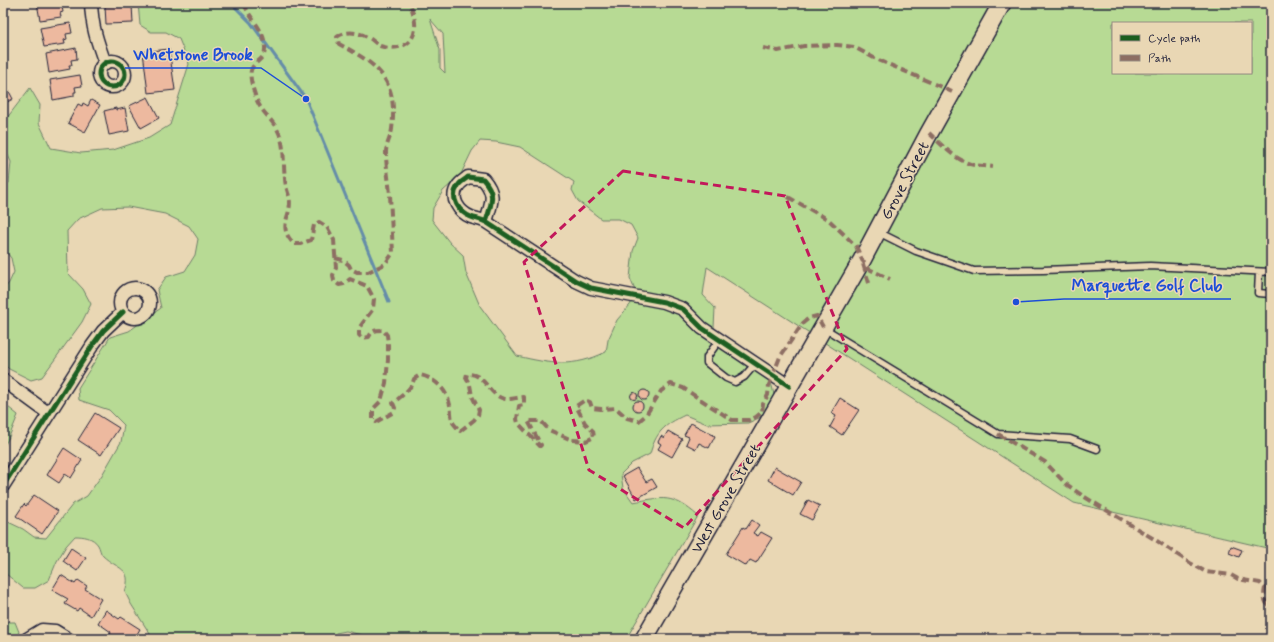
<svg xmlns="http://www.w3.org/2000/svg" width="1274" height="642" viewBox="0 0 1274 642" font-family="Mynerve,sans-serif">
<rect width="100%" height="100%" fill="#e9d7b4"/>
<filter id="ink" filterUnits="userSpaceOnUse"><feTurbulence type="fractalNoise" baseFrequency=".025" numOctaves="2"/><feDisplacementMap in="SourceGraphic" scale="8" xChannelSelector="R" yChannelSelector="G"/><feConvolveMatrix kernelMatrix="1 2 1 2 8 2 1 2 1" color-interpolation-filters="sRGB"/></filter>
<g filter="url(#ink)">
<path fill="#b7da94" stroke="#6c7e68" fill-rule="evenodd" d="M138 3H1271V549L1074 503 707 267 703 295 715 308 713 347H724L761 365 772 386 775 399 759 418 748 423 707 424 685 415C664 425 656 432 650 454L632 463 621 474 623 488 633 502C663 497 673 494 698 516L626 639H373L369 637 346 631 336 633 333 639H147L150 634 131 604 125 592C133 567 118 570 103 556 100 553 100 548 98 545 93 537 83 536 75 536L66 546 57 561 49 580 35 588H23L6 574 3 565V522L6 521 23 529 34 537 46 538 73 504 87 496 102 475 121 442 124 425 109 410 79 400 78 388 110 337 129 331 161 308 157 290 166 277 185 271 195 255 198 239 189 226 165 214 128 207 102 208 78 219 67 231 68 273 83 289 91 304 82 322 42 377 31 380 9 369 3 363V290L9 283 14 272 11 258 3 248V186L9 183 11 162 7 153 3 152V123L30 88 40 105 39 123 51 148 81 153 113 150 149 138 170 125 189 64 179 39 166 32H151L140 25ZM430 19 443 34 445 73 440 68V50ZM1113 23H1251V73H1113ZM480 141 496 142 520 147 574 182 572 190 578 201 601 219H619L631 225 638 238 633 251 630 278 636 293 630 305 617 320 608 340 606 352C573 368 551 364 517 356L480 306 466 273 463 255 450 243 432 220 433 208 443 191 460 176 472 151Z
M3 403 18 415 9 437 3 448Z
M4 622H15L19 632 15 639H3V624Z"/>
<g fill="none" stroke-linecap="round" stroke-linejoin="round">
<path stroke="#658da9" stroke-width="3" d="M231 3 251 23 306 99 389 302"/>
</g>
<path fill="#edb99f" stroke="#22223b" d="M37 3H68V6L62 7 63 12 60 13 61 17 40 20Z
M132 5 133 23 106 24 105 6Z
M70 23 72 33 66 34 67 39 64 40 65 44 44 47 40 28Z
M76 48 77 59 71 60 72 65H69L70 69 49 73 46 54Z
M169 49 175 90 148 93 143 52Z
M80 75 82 86 75 87 76 92H74V96L53 100 50 80Z
M3 80 13 99 3 104Z
M148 97 159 118 141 128 129 106Z
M91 100 100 105 85 132 68 123 78 104 82 106 83 103 88 106Z
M116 108V110L125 108 129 131 109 135 104 111Z
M639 395a5 5 0 1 1 10 0a5 5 0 1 1-10 0Z
M630.5 396a3.5 3.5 0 1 1 7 0a3.5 3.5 0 1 1-7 0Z
M840 398 859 410 842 435 830 427 836 416 831 413Z
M633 406a5 5 0 1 1 10 0a5 5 0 1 1-10 0Z
M95 413 119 428 101 455 78 440Z
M691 423 715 436 709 448 699 443 696 449 686 444 689 437 684 435Z
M668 431 682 439 672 457 658 449 661 444 658 442 661 436 664 438Z
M64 448 82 460 71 478 65 474 59 483 47 475Z
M775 467 801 482 793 495 768 480Z
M637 468 646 482 652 479 657 487 636 499 623 476Z
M34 495 58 511 42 534 16 516 24 504 26 506Z
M808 500 820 506 812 520 800 514Z
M752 520 759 525 753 533 758 536 761 532 772 538 756 563 750 560 746 566 726 554 743 527 746 529Z
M1231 546 1242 550 1239 557 1229 553Z
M71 548 86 558 77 571 63 561Z
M61 575 75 584 78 580 87 586 85 589 101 599 91 616 79 608 77 611 65 604 68 599 52 590Z
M106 610 119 619 121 617 140 629 134 639H119L110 634 111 632 98 623Z"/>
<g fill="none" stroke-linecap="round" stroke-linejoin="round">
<defs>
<path id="lane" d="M878 232 916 251 974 271 1043 270 1150 266 1271 272
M1259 272 1258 293 1271 294
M824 328 998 434 1070 439 1097 449
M720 339 707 357V363L726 378 735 382 744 377 756 363"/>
<path id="street" d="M91 3C92 27 97 41 105 63
M99 74a13 13 0 1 1 26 0a13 13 0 1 1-26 0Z
M486 222C491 203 497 195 483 179L468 177C465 180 460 182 458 186 449 198 459 212 471 217 476 219 481 219 486 222L576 281 591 288 664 302 683 309 702 328 789 386
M120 303a15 15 0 1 1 30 0a15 15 0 1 1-30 0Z
M3 380 48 413
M3 486 92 346 103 331 123 312
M27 639 42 630 55 631 68 639"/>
<path id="secondary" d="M644 639 862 260 928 135 1002 3"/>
</defs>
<use href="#lane" stroke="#22223b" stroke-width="9"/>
<use href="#street" stroke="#22223b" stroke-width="15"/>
<use href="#secondary" stroke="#22223b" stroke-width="20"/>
<use href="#lane" stroke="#e9d7b4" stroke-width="6"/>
<use href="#street" stroke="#e9d7b4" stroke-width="12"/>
<use href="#secondary" stroke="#e9d7b4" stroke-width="17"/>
<path stroke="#8d6e63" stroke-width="4" stroke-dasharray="8 4" stroke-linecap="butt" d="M244 3C249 19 266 30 265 49 265 59 256 61 252 68 248 74 253 89 255 95 259 111 273 119 279 133 285 146 283 164 285 178 285 184 287 190 289 196 294 216 275 225 294 244H300L311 240 314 225 319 222 327 227 334 240 336 268 333 275 334 281 339 285 344 284 350 279 367 286 374 299 373 309 359 328V335L362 338 369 337C372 330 376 330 383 330L387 335 388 343V360L386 383 381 401 373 409V420L376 422 394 412 395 408 393 403C401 396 411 390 414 379L420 375C435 378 447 390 450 405 451 410 451 416 452 421 454 425 458 428 460 431L474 420 478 415 479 410 472 396 470 385 466 378 467 374C486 373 488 396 505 399 510 400 518 397 524 397V405L519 406 517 419 518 423 540 446 541 445 528 421H541L549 430 572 440 586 441 594 437 593 431 585 423 576 406 585 400 590 402 592 408 601 409 616 408 627 418 639 421 646 415 661 391 671 384 683 388 732 420H749L756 417 762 412 763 404 768 395 769 385 780 357 803 323 809 318 817 316 823 327
M763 48 778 51 804 46 837 45 854 47 874 58 939 86 952 92
M929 133C942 145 956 161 974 165 980 166 987 166 993 167
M788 197 829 220 856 246 862 260 869 269 890 279
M335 258 343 260 349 265 351 269 357 272H368L385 264 393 253C392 234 391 214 390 195 389 181 386 167 386 152 386 144 391 137 392 129 398 80 379 65 339 44L337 37C346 30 359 32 369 38 373 40 376 44 380 46 395 51 414 46 415 28 416 20 412 10 410 3
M863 264 870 286
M998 434 1045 462 1066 484 1083 496 1154 539 1190 563 1206 572 1231 575 1238 579 1260 583 1265 588C1263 597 1264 602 1271 608"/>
<defs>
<path id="cycleway" d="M99 74a13 13 0 1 1 26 0a13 13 0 1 1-26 0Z
M486 222C491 203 497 195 483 179L468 177C465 180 460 182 458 186 449 198 459 212 471 217 476 219 481 219 486 222L576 281 591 288 664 302 683 309 702 328 789 386
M3 486 92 346 103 331 123 312"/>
</defs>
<use href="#cycleway" stroke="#e9d7b4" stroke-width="8"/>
<use href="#cycleway" stroke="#1b5e20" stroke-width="5"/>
</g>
</g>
<path fill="none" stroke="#c2185b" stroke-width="3" stroke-dasharray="8 5" stroke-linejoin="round" d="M623 171 785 196 847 349 684 528 589 470 524 262Z"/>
<g text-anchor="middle" stroke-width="3" stroke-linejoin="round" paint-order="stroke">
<g font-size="16" fill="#22223b" stroke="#e9d7b4">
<text transform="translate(904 180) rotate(-62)" y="6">Grove Street</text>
<text transform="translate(725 498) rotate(-60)" y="6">West Grove Street</text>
</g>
</g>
<path fill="none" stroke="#1d4ed8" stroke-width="1.5" d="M306 99L261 68H125M1016 302L1064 299H1231"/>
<g fill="#1d4ed8" stroke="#e9d7b4" stroke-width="1.5">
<circle cx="306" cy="99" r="4"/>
<circle cx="1016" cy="302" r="4"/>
</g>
<g font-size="17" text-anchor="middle" font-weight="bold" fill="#1d4ed8" stroke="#e9d7b4" stroke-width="3" stroke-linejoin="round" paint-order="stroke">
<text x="193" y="60">Whetstone Brook</text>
<text x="1147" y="291">Marquette Golf Club</text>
</g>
<rect width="1274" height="642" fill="none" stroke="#e9d7b4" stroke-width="16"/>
<rect x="8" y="8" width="1258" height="626" fill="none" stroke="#22223b" stroke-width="1.5" filter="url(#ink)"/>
<rect x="1112" y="22" width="140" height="52" fill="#e9d7b4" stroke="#998f84"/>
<rect x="1120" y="35" width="20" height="6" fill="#1b5e20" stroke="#998f84"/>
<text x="1148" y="42" font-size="12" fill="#22223b">Cycle path</text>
<rect x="1120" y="55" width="20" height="6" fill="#8d6e63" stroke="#998f84"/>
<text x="1148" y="62" font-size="12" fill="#22223b">Path</text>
</svg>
